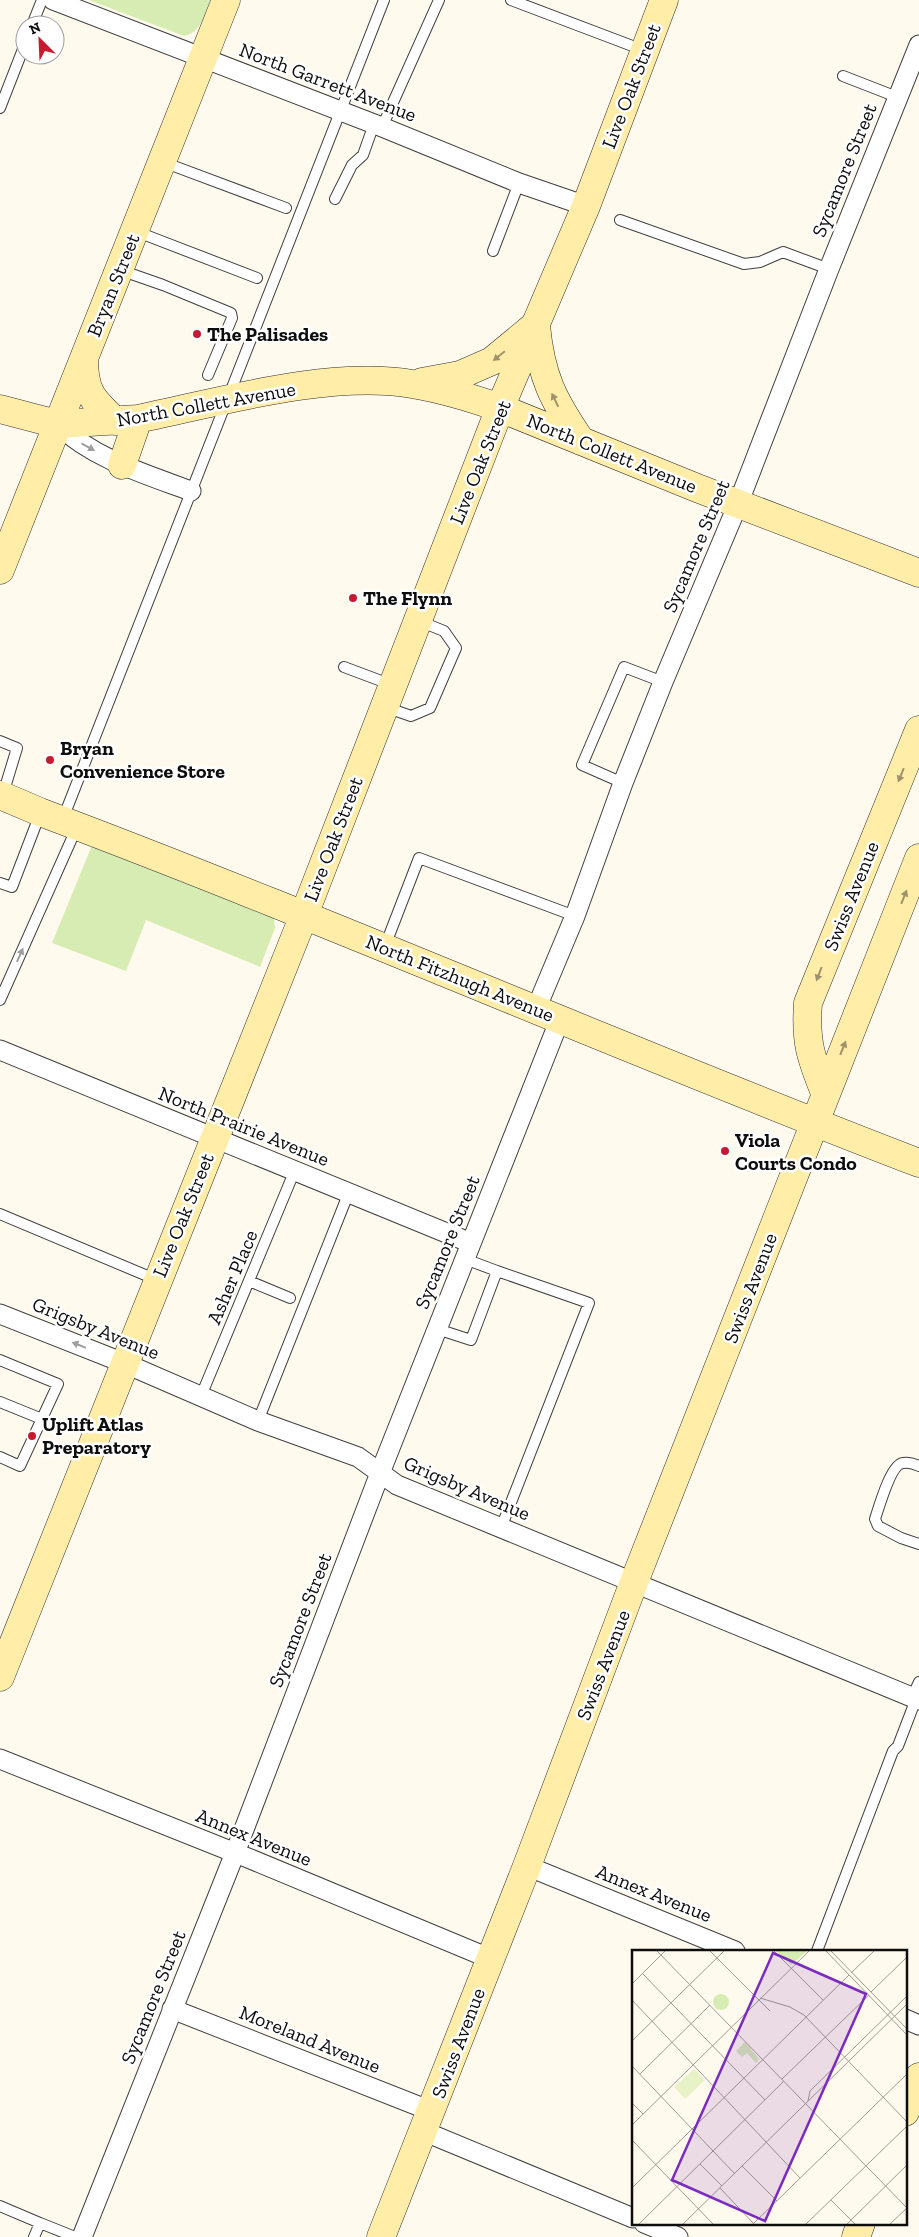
<svg xmlns="http://www.w3.org/2000/svg" width="919" height="2237" viewBox="0 0 919 2237" font-family="'Zilla Slab',serif">
<rect width="100%" height="100%" fill="#fffaed"/>
<path fill="#d6ecb3" d="M89 0H210C204 15 201 33 184 36Z
M93 843 269 913 274 919 275 928 260 967 146 920 126 971 52 943Z"/>
<g fill="none" stroke-linecap="round" stroke-linejoin="round">
<defs>
<path id="lane" d="M511 0 643 50
M32 25 42 0
M843 76 897 97
M0 108 25 44
M382 127 439 0
M163 162 286 208
M335 199 352 165 363 155 374 124
M620 220 744 264 760 262 783 252 829 269
M135 231 257 278
M493 251 519 183
M120 270 163 285 231 313 232 318 208 375
M344 667 392 685
M385 707 411 716 430 708 456 648 444 631 419 621
M0 741 17 748 3 794
M623 783 582 765 624 667 663 682
M62 821 384 0
M0 883 12 887 40 814
M385 946 419 858 575 916
M0 1000 77 827
M0 1214 157 1280
M497 1271 589 1303 501 1528
M249 1281 290 1298
M437 1329 471 1340 497 1271 465 1259
M0 1360 58 1384 20 1466 0 1457
M201 1396 295 1170
M0 1402 42 1419
M258 1421 349 1192
M919 1466C915 1464 908 1462 903 1463 891 1464 879 1507 875 1519L878 1526 901 1538 919 1544
M912 1697 919 1682
M817 1951 893 1751 898 1746 916 1699
M0 2206 40 2223 34 2237
M40 2223 75 2237"/>
<path id="street" d="M53 0 382 127 519 183 586 206
M57 424C94 459 145 474 191 491
M536 1009 575 916 623 783 663 682 738 504 829 269 919 45
M0 1050C157 1115 314 1179 471 1243
M0 1314 124 1363 258 1421 358 1457 397 1485 919 1700
M0 1759 248 1858 491 1959
M527 1866 735 1951
M172 2009 431 2111
M905 2019 919 2025
M423 2131 633 2218
M644 2223 678 2237
M82 2237 235 1853 380 1473 560 1019"/>
<path id="secondary" d="M536 326C541 377 553 400 581 441
M84 359C84 392 92 399 115 421
M422 382 460 375 492 361 533 327
M0 409 57 424 138 419C219 402 330 370 412 384 442 389 472 398 500 408L697 488 919 573
M122 465 138 419
M0 570 226 0
M0 795 40 812C335 923 624 1050 919 1163
M825 1093C811 1058 805 1042 808 1003L919 730
M0 1677 304 915 500 408 586 206 664 0
M905 2112 919 2077
M381 2237 527 1866 634 1582 919 858
M856 2237 861 2223"/>
</defs>
<use href="#lane" stroke="#404040" stroke-width="12"/>
<use href="#street" stroke="#404040" stroke-width="21"/>
<use href="#secondary" stroke="#2f2f2f" stroke-width="29"/>
<use href="#lane" stroke="#fff" stroke-width="10"/>
<use href="#street" stroke="#fff" stroke-width="19"/>
<use href="#secondary" stroke="#ffeda8" stroke-width="28"/>
</g>
<defs><path id="oneway-solid" d="M-6-.8H1V-3.2L6.5 0L1 3.2V.8H-6Z" transform="scale(1.25)"/></defs>
<g fill="#9e936a">
<use href="#oneway-solid" transform="translate(499 356) rotate(141)"/>
<use href="#oneway-solid" transform="translate(555 400) rotate(-116)"/>
<use href="#oneway-solid" transform="translate(901 775) rotate(112)"/>
<use href="#oneway-solid" transform="translate(904 897) rotate(-68)"/>
<use href="#oneway-solid" transform="translate(819 974) rotate(111)"/>
<use href="#oneway-solid" transform="translate(843 1048) rotate(-68)"/>
</g>
<g fill="#9e9e9e">
<use href="#oneway-solid" transform="translate(88 447) rotate(29)"/>
<use href="#oneway-solid" transform="translate(20 955) rotate(-66)"/>
<use href="#oneway-solid" transform="translate(79 1345) rotate(-158)"/>
</g>
<g fill="#c71a32" stroke="#fff" stroke-width="2">
<circle cx="197" cy="334" r="5"/>
<circle cx="353" cy="598" r="5"/>
<circle cx="50" cy="760" r="5"/>
<circle cx="725" cy="1151" r="5"/>
<circle cx="32" cy="1436" r="5"/>
</g>
<g text-anchor="middle" stroke-width="5" stroke-linejoin="round" paint-order="stroke">
<g font-size="20" fill="#0d0d0d" stroke="#fff">
<text transform="translate(328 82) rotate(21)" y="7">North Garrett Avenue</text>
<text transform="translate(631 86) rotate(-69)" y="7">Live Oak Street</text>
<text transform="translate(844 170) rotate(-68)" y="7">Sycamore Street</text>
<text transform="translate(113 285) rotate(-68)" y="7">Bryan Street</text>
<text transform="translate(206 404) rotate(-10)" y="7">North Collett Avenue</text>
<text transform="translate(612 453) rotate(22)" y="7">North Collett Avenue</text>
<text transform="translate(480 462) rotate(-68)" y="7">Live Oak Street</text>
<text transform="translate(696 546) rotate(-67)" y="7">Sycamore Street</text>
<text transform="translate(333 839) rotate(-69)" y="7">Live Oak Street</text>
<text transform="translate(851 896) rotate(-68)" y="7">Swiss Avenue</text>
<text transform="translate(460 978) rotate(22)" y="7">North Fitzhugh Avenue</text>
<text transform="translate(244 1126) rotate(22)" y="7">North Prairie Avenue</text>
<text transform="translate(183 1215) rotate(-68)" y="7">Live Oak Street</text>
<text transform="translate(447 1242) rotate(-68)" y="7">Sycamore Street</text>
<text transform="translate(232 1277) rotate(-67)" y="7">Asher Place</text>
<text transform="translate(750 1288) rotate(-69)" y="7">Swiss Avenue</text>
<text transform="translate(96 1328) rotate(22)" y="7">Grigsby Avenue</text>
<text transform="translate(467 1488) rotate(23)" y="7">Grigsby Avenue</text>
<text transform="translate(300 1620) rotate(-69)" y="7">Sycamore Street</text>
<text transform="translate(603 1665) rotate(-69)" y="7">Swiss Avenue</text>
<text transform="translate(254 1837) rotate(22)" y="7">Annex Avenue</text>
<text transform="translate(654 1893) rotate(22)" y="7">Annex Avenue</text>
<text transform="translate(153 1997) rotate(-68)" y="7">Sycamore Street</text>
<text transform="translate(310 2039) rotate(22)" y="7">Moreland Avenue</text>
<text transform="translate(458 2043) rotate(-69)" y="7">Swiss Avenue</text>
</g>
<g font-size="20" font-weight="bold" fill="#0d0d0d" stroke="#fff" text-anchor="start">
<text x="207" y="341">The Palisades</text>
<text x="363" y="605">The Flynn</text>
<text x="60" y="755">Bryan<tspan x="60" dy="23">Convenience Store</tspan></text>
<text x="735" y="1147">Viola<tspan x="735" dy="23">Courts Condo</tspan></text>
<text x="42" y="1431">Uplift Atlas<tspan x="42" dy="23">Preparatory</tspan></text>
</g>
</g>
<g transform="translate(632 1950)">
<rect width="275" height="275" fill="#fffaed"/>
<path d="M144 1H175L159 15ZM81 52a8 8 0 1 1 16 0a8 8 0 1 1-16 0ZM113 92 127 109 124 113 115 103 110 107 104 101Z" fill="#d6ecb3"/>
<path d="M62 119 73 130 53 149 42 137Z" fill="#e7f3c6"/>
<path fill="none" stroke="#9e9b93" stroke-width="1" d="M25 1 275 258M78 1 138 61M142 1 191 50M194 1 275 85M199 1 275 79M10 23 133 150M219 23 242 1M0 34 33 1M239 42 274 8M128 48 158 57 172 65 275 172M0 50 168 228M0 91 92 1M0 116 103 224M8 124 78 55M150 129 237 45M176 151 178 141 275 46M0 153 11 164M0 175 177 1M0 190 81 274M68 214 90 236M110 216 145 251M0 238 217 25M88 238 122 274M199 250 223 274M7 274 152 131M51 274 275 54M121 274 275 124M174 274 275 176M215 274 275 215M258 274 275 258"/>
<path fill="#7b2cbf" fill-opacity="0.15" stroke="#7b2cbf" stroke-width="2.5" d="M141 3 234 44 133 271 40 230Z"/>
<rect width="275" height="275" fill="none" stroke="#0d0d0d" stroke-width="2.5"/>
</g>
<g transform="translate(40 40) rotate(336)"><circle r="24" fill="#ffffff" stroke="#9e9e9e"/>
<path d="M0-4L9 19L0 12L-9 19Z" fill="#c71a32"/>
<text y="-8" font-size="14" font-weight="bold" text-anchor="middle" fill="#0d0d0d">N</text>
</g>
</svg>
